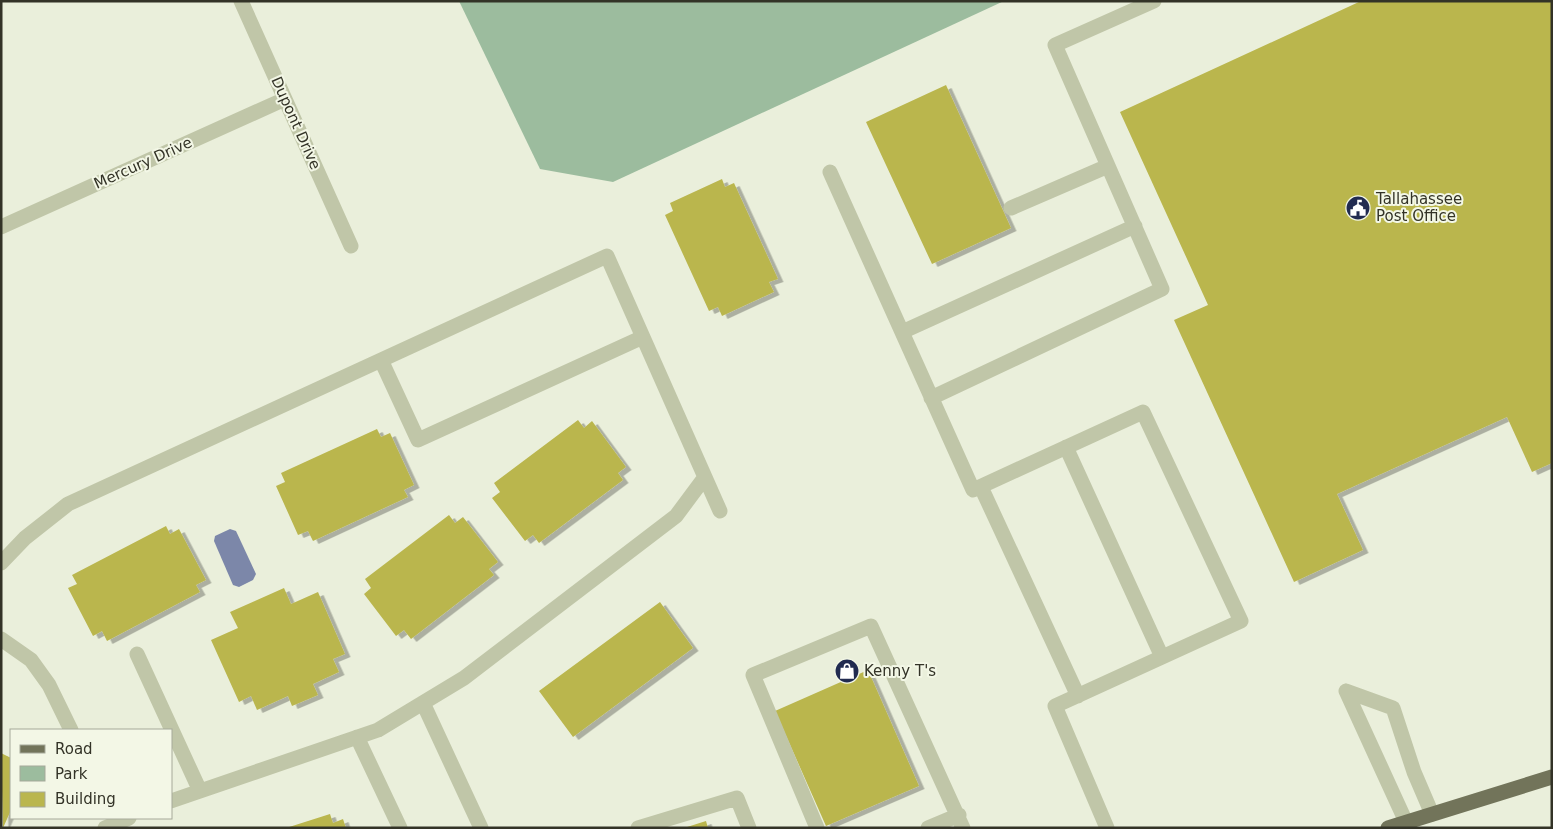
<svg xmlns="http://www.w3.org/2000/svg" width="1553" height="829" viewBox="0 0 1553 829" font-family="'DejaVu Sans',sans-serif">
<defs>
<filter id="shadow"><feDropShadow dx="5.5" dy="3" stdDeviation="0" flood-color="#0004"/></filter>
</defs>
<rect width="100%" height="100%" fill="#eaefdb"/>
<path fill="#9cbc9e" d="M459 1H1004L613 182 540 169Z"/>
<path fill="#7c87a9" d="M230 529 236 531 256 574 253 580 239 587 233 585 214 541 215 536Z"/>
<path fill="#bab64e" filter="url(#shadow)" d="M1361 1H1552V463L1532 472 1507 417 1337 494 1363 550 1294 582 1174 320 1208 305 1120 112Z
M946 85 1011 228 932 264 866 122Z
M722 179 725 187 734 183 778 279 769 282 774 292 722 316 718 307 709 311 665 215 673 211 670 203Z
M578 420 584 428 592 421 626 467 618 473 623 480 539 543 533 535 525 541 492 498 500 492 494 483Z
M377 429 381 437 390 433 414 485 404 490 408 497 313 541 308 531 298 535 276 486 285 482 281 473Z
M449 515 455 523 463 517 498 562 489 569 494 575 411 639 404 630 396 636 364 594 371 588 365 579Z
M166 526 170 534 179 529 206 580 196 585 200 592 107 641 102 631 93 636 68 588 77 584 72 575Z
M284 588 291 604 318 592 345 654 333 659 339 672 313 684 318 695 292 706 288 696 257 710 251 696 239 702 211 640 238 628 230 612Z
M660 602 693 648 573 737 539 691Z
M868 670 919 786 826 826 775 711Z
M1 753 11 758V810L3 828Z
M330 814 333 823 343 819 346 828H286Z
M706 821 708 828H687V827Z"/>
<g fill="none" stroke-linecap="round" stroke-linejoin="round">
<path stroke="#c0c6a8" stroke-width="15" d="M241 1 351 246
M830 172 973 490 1143 412 1241 621 1055 706 1107 828
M1011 208 1108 166
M1 227 285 99
M902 332 1135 226
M381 360 418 440 643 337
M931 398 1162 289 1055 45 1154 1
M1066 447 1162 657
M981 487 1078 696
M1 563 25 538 68 504 607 256 720 511
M1 639 31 660 49 685 71 730
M137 654 200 791
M1346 691 1393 708 1414 772 1432 814
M1346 691 1406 822
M423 703 481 828
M357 737 400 828
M171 801 378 730 464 678 676 516 705 477
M105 828 129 818
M638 828 737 798 749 828
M817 828 753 675 871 626 963 828
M928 828 959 815"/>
<path stroke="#72745a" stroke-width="15" d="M1388 828 1552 777"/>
</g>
<defs>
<symbol id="civic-disc" viewBox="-11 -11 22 22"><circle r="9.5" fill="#212b50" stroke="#f3f7e6"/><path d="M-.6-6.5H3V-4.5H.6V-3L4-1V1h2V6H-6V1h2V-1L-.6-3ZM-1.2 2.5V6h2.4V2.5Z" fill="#fff"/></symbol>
<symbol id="shop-disc" viewBox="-11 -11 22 22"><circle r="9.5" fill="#212b50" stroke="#f3f7e6"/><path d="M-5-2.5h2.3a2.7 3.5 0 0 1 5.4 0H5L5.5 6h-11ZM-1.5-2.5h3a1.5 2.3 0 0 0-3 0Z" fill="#fff"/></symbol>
</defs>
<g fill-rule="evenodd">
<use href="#civic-disc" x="1344" y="194" width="28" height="28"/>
<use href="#shop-disc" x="833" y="657" width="28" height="28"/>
</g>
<g text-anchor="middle" stroke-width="4" stroke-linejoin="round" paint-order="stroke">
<g font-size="15" fill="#333327" stroke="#f3f7e6">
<text transform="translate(296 123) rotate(66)" y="5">Dupont Drive</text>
<text transform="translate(143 163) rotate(-24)" y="5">Mercury Drive</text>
</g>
<g font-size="15" fill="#333327" stroke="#f3f7e6" text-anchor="start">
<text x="1376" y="204">Tallahassee<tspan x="1376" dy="17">Post Office</tspan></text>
<text x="864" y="676">Kenny T's</text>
</g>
</g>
<rect width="1553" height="829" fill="none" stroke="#333327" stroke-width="5"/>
<rect x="10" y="729" width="162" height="90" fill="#f3f7e6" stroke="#a6a99a"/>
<rect x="20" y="745" width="25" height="8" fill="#72745a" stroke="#a6a99a"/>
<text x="55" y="754" font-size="15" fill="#333327">Road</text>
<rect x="20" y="766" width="25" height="15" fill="#9cbc9e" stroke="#a6a99a"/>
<text x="55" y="779" font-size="15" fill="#333327">Park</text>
<rect x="20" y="792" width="25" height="15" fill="#bab64e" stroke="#a6a99a"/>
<text x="55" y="804" font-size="15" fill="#333327">Building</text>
</svg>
